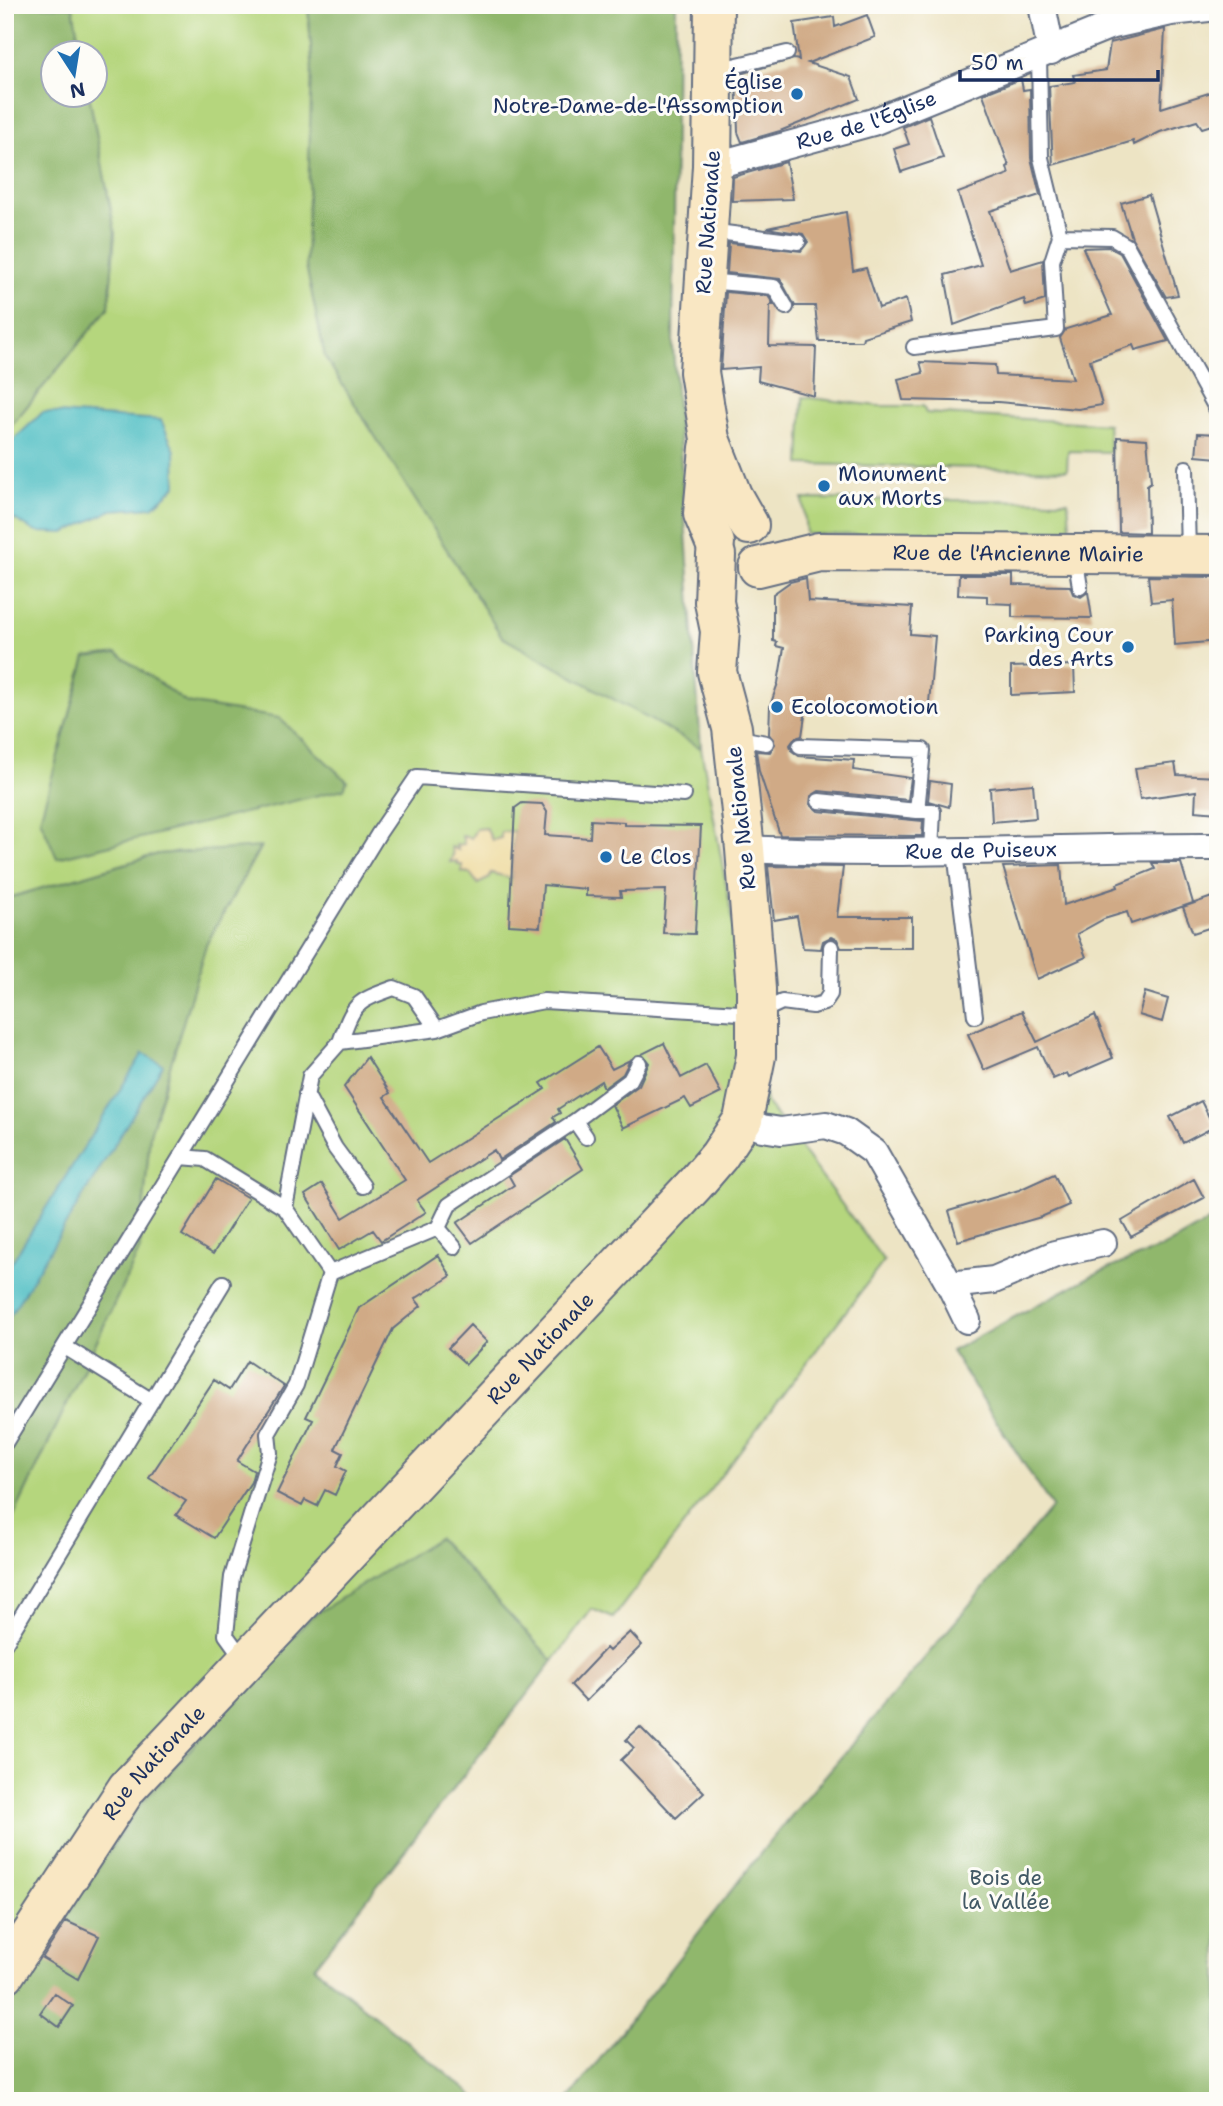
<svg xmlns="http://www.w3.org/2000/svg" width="1223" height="2106" viewBox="0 0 1223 2106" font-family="'Shantell Sans',sans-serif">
<rect width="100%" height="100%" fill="#fdfcf7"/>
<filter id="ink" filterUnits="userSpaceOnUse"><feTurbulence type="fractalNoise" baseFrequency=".0143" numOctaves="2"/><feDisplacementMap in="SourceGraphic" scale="14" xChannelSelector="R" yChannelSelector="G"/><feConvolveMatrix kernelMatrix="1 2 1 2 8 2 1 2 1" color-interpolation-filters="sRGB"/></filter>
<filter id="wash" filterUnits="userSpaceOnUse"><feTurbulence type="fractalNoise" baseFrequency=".00686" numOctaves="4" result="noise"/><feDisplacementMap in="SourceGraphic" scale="28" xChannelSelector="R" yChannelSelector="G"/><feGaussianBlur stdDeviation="1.57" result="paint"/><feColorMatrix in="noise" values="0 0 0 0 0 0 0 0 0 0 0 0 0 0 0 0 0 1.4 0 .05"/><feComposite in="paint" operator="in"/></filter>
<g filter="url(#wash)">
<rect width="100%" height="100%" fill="#ede4c4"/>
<path fill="#b5d67d" stroke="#68826e" stroke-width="2" d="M71 5H308L312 61 502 637 701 748 766 1102 884 1261 613 1618 592 1609 553 1661 438 1538 137 1808 5 2012V1535L140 1249 150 1134 206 945 260 848 158 854 5 899V433L109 307 115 232 89 95 94 94V52H81Z
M803 397 878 406H923L926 413 1108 424 1110 452 1068 451 1067 470 800 464Z
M803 499 1068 501 1071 537 806 534Z"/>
<path fill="#90b76c" stroke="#567365" stroke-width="2" d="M5 5 73 7 81 52H52V94L89 95 115 232 109 307 5 433Z
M308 5H676L673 347 701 748 502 637 325 357 306 266 312 61Z
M117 653 187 703 279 718 347 781 344 789 57 858 40 819 86 657Z
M260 847 206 945 150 1134 140 1249 5 1535V899L158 854Z
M1218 1216V2101H567L771 1840 1052 1507 951 1351 1093 1275 1167 1245Z
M438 1538 553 1661 314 1967 480 2101H5V2012L137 1808 311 1617Z"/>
<path fill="#eeda9e" stroke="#84847e" stroke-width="2" d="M486 828 492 840 501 838V832L514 831 511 878 491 873 488 879 478 884 470 873 462 872V865H457V861L450 862 453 855 451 847 458 850 456 845 464 844 462 836 471 838 476 829Z"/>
<path fill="#51bfc5" stroke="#367792" stroke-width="2" d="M43 412 161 420 175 451 176 486 153 507 112 510 65 533 36 532 6 514 5 448Z
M143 1053 163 1065 5 1324V1273Z"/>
<g id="blocks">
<path fill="#d0aa86" d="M867 15 875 37 808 63 851 77 859 99 780 131 742 142 738 132 736 75 794 59 799 60 794 23 834 17 835 27Z
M1165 29 1161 108 1218 90V123L1202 128 1197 121 1160 132 1134 145 1133 141 1053 165 1049 86 1075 82 1073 75 1106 70 1110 43Z
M1021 79 1023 90 1030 89 1031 158 1040 195 990 211 1010 270 1043 260 1045 300 1026 306 1024 299 954 325 945 275 981 265 958 193 1009 174 1007 167 1009 166 983 94Z
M929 116 943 158 901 172 894 149 909 144 903 127Z
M786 162 793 199 732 201 733 177Z
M1149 195 1178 295 1166 297 1132 238 1121 203Z
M846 212 853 271 866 268 879 308 906 299 911 322 863 337 862 341H819L815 306H795L780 279 727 273 729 243 801 251 808 242 803 234 767 228Z
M1109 247 1120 253 1168 341 1135 350 1133 345 1090 360 1102 405 1078 409 998 402 903 400 898 379 923 373 920 362 995 365 996 375 1073 379 1060 338 1066 329 1112 315 1083 248Z
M726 292 768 296 774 305H770L769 346 816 347 814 396 758 381 759 367 721 370Z
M1198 433 1218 434V458L1196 456Z
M1117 437 1147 439 1151 482 1147 485 1148 533 1119 532Z
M959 575H1013V585L1070 586 1073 594 1081 597 1088 592 1092 618 1012 617V604L987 603V596L958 595Z
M1148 576 1218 577V641L1175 645 1172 600 1151 602Z
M806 578 808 601 912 607 910 634 935 636 928 714 807 702 802 736 795 738 790 745 792 751 799 756 854 760 853 770 911 778 908 800 819 791 811 796 810 804 818 811 923 821 922 836 780 835 759 771 756 751 770 752 775 744 769 734 770 706 778 683 784 648 776 646 777 642 773 641V594L790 582Z
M1074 665 1075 692 1011 695V667Z
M1175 763 1177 775 1218 777V813L1195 811 1196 791 1140 799 1135 768Z
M930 781 951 784 949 807 928 801Z
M1033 784 1036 818 992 822 990 788Z
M522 803 542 804 547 812 545 835 590 838 591 820 624 822V825L701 826 695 934 663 933 666 890 620 891 621 897 586 896V889L543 885 540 927 509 925 515 808Z
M1152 863H1181L1193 903 1131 924 1127 912 1104 919 1077 934 1086 957 1037 979 1003 867 1061 865 1064 905 1118 887 1117 884 1155 869Z
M768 866 843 867 837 917H912V948H841L837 939 831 937 823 941 821 949 803 948 797 916 774 920Z
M1218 895V925L1193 933 1183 907Z
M1145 992 1168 999 1162 1022 1139 1015Z
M1022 1011 1037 1042 1095 1015 1113 1058 1069 1077 1067 1073 1053 1079 1038 1047 984 1070 968 1034Z
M664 1043 681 1078 706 1065 721 1093 691 1108 685 1098 623 1128 612 1105 639 1085 649 1063 642 1054Z
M598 1047 612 1069 630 1060 623 1074 604 1088 601 1081 558 1109 560 1113 553 1117 556 1122 499 1160 494 1150 417 1200 426 1212 381 1241 373 1230 339 1250 305 1195 322 1184 343 1218 405 1180 344 1087 367 1057 390 1093 384 1097 428 1163 545 1089 541 1083Z
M1201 1101 1214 1127 1183 1143 1170 1117Z
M565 1139 583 1169 472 1243 457 1223 514 1185 509 1176Z
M1054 1174 1069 1205 1041 1217 958 1241 949 1211 1019 1190Z
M216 1179 248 1198 213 1254 182 1235Z
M1194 1179 1204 1198 1131 1237 1122 1221Z
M438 1255 451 1276 415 1299 421 1306 393 1329 335 1449 343 1453 337 1466 346 1471 335 1495 325 1490 317 1506 305 1500 302 1506 277 1493 313 1420 306 1417 359 1308Z
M470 1325 487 1342 466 1364 448 1348Z
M247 1361 284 1386 237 1461 254 1471 251 1482 214 1538 176 1515 186 1501 149 1478 214 1380 229 1390Z
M630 1632 642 1645 586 1701 571 1685 606 1648 609 1651Z
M640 1727 704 1792 676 1818 621 1760 634 1748 626 1740Z
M66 1921 99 1936 78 1979 42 1958Z
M54 1993 73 2006 59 2027 40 2013Z"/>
</g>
</g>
<g filter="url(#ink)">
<use href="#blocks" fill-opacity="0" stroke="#646e82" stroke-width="2"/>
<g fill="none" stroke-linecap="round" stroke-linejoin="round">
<defs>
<path id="lane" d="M1039 56 1041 158 1060 236
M717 70 787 53
M709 231 798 242
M1060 236 1112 237 1127 246 1218 412
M706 281 774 287 786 307
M914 347 1056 329 1052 261 1060 236
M1186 468 1188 553
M1075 556 1080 587
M734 737 766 743
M800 746 923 750 917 811 819 801
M917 811H933L931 852
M955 852 975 1016
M340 1042C354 1003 355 1002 394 988L414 996 437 1029
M306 1094 335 1148 363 1186
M575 1121 630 1080 639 1063
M181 1157 205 1159 285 1208 330 1273 438 1228 449 1205 575 1121 586 1137
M285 1208 310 1076 340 1042 437 1029 481 1013 544 1001 756 1014 782 1002 813 1006 824 1003 830 994 831 947
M438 1228 454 1247
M65 1347 152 1401
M5 1443 379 833 417 777 684 795
M5 1643 223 1283
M244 1660 226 1635 232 1577 270 1453 268 1434 296 1385 330 1273"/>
<g id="street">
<path d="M1042 5 1051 51"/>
<path id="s1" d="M712 166 873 122 1109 26 1171 12 1218 7"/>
<path id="s2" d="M745 849C903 857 1060 846 1218 847"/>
<path d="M743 1120 762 1128 781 1131 826 1125 846 1132 874 1152 950 1285 967 1320"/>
<path d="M950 1285 994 1280 1055 1254 1103 1243"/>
</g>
<g id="secondary">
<path d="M714 5 712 166 699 372 710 439 732 495 749 525"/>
<path d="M709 448 703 514 715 543"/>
<path id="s3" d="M758 567 819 552 1218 555"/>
<path id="s4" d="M5 1974 127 1788 695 1184 719 1156 743 1120 756 1056V989L745 849 732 728 717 672 720 631 714 602 716 555"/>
</g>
</defs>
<use href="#lane" stroke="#646e82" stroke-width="18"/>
<use href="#street" stroke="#646e82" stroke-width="30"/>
<use href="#secondary" stroke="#646e82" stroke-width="42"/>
<use href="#lane" stroke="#fff" stroke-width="14"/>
<use href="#street" stroke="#fff" stroke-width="26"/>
<use href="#secondary" stroke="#f9e7c3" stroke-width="38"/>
</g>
</g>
<g fill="#1f6fb2" stroke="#fdfcf7" stroke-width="2.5">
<circle cx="797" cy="94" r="7"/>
<circle cx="824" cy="486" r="7"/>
<circle cx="1128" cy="647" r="7"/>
<circle cx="777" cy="707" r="7"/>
<circle cx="606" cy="857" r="7"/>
</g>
<g text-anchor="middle" stroke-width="6" stroke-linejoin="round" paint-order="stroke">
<g font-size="21" fill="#1b2f5e" stroke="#fdfcf7" text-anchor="start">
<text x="783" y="89" text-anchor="end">Église<tspan x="783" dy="24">Notre-Dame-de-l'Assomption</tspan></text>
<text x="838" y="481">Monument<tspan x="838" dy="24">aux Morts</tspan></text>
<text x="1114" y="642" text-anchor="end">Parking Cour<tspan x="1114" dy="24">des Arts</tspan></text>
<text x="791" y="714">Ecolocomotion</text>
<text x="620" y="864">Le Clos</text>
</g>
<g font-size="21" fill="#1b2f5e" stroke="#fdfcf7">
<text dy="7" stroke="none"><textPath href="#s1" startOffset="161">Rue de l'Église</textPath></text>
<text transform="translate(708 222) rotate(-86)" y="7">Rue Nationale</text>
<text dy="7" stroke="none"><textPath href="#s3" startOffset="262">Rue de l'Ancienne Mairie</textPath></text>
<text transform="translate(741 818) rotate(-96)" y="7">Rue Nationale</text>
<text dy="7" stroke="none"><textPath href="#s2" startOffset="236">Rue de Puiseux</textPath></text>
<text dy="7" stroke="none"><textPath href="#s4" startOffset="826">Rue Nationale</textPath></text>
<text dy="7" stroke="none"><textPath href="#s4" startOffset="259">Rue Nationale</textPath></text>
</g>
<g font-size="21" fill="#425966" stroke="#fdfcf7">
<text x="1006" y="1885">Bois de<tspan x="1006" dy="24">la Vallée</tspan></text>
</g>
</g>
<rect width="1223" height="2106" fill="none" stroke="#fdfcf7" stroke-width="28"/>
<g transform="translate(74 74) rotate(168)"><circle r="33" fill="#fdfcf7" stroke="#a3aaba" stroke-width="2"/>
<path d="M0-5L12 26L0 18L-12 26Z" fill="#1f6fb2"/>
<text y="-10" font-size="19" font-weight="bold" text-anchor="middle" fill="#1b2f5e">N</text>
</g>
<path d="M960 70v10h198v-10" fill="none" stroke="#1b2f5e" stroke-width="3.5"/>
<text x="971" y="70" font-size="21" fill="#1b2f5e" stroke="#fdfcf7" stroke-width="5" paint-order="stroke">50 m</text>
</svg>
